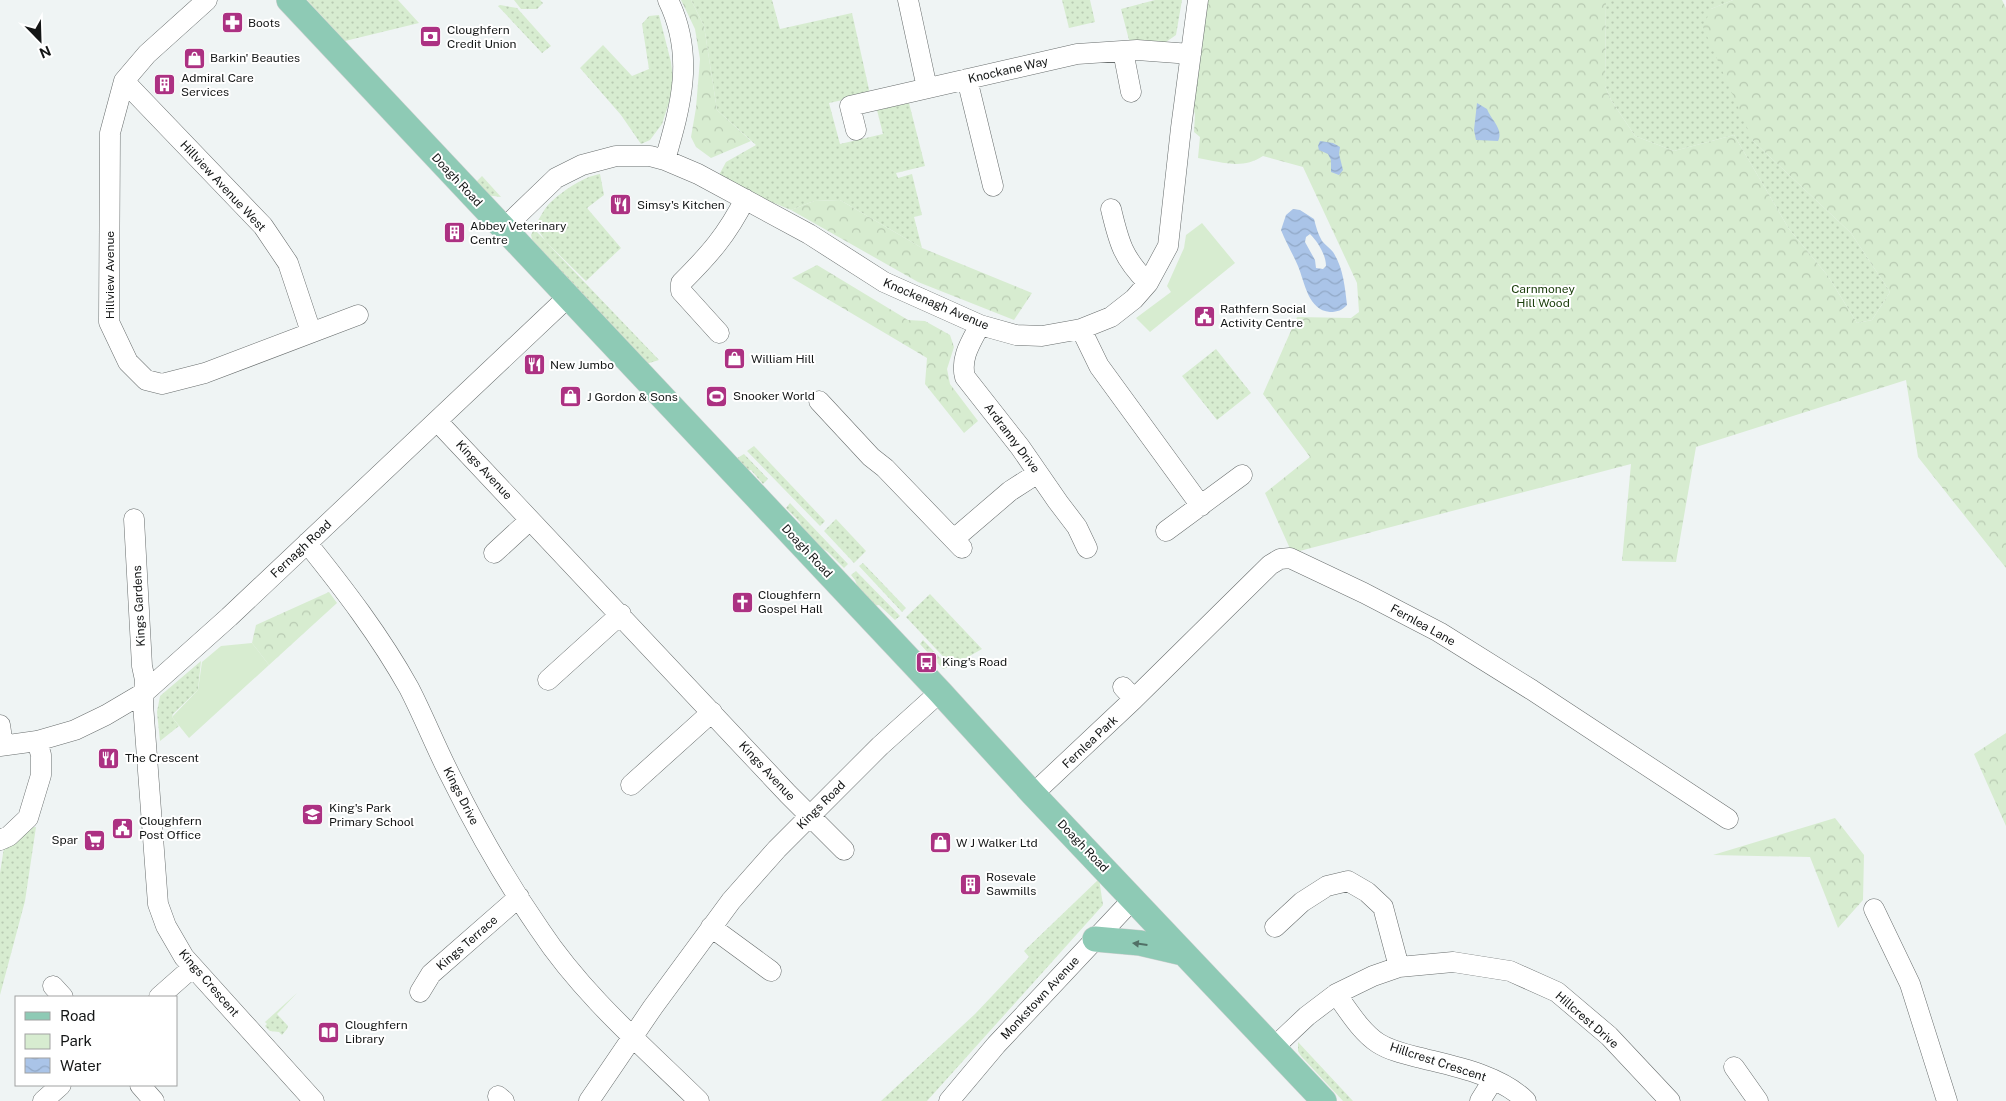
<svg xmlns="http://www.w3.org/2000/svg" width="2006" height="1101" viewBox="0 0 2006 1101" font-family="'Public Sans',sans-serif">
<defs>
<pattern id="grass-dots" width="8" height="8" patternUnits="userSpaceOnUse" patternTransform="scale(1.25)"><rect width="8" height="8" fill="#d7ecd0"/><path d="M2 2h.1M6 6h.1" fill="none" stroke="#b8cab2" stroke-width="1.8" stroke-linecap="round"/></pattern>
<pattern id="forest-crowns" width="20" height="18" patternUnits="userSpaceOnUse" patternTransform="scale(1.25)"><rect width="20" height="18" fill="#d7ecd0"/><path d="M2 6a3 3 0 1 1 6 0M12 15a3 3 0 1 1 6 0" fill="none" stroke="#b8cab2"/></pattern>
<pattern id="water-waves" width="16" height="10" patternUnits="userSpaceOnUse" patternTransform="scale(1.25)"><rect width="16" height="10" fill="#aac4e8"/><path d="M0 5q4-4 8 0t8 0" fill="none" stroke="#91a8c6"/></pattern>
</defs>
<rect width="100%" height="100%" fill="#eff4f4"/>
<path fill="url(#grass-dots)" d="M307 0H398L419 23 345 41Z
M514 0H540L543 3 537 9H521Z
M691 0H772L780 29 852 13 870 94 829 103 840 144 883 134 877 110 909 103 925 166 896 173 898 178 912 174 922 215 914 217 922 248 840 200 814 201 791 210 769 201 719 175 726 162 756 145 717 110 704 26Z
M1062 0H1090L1095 22 1069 28Z
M1155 0H1182L1176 35 1166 42V45L1129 40 1121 9Z
M1606 0H1733L1711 9 1753 141 1851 233 1890 292 1872 320 1857 323 1828 276 1789 229 1734 135 1674 151 1635 136 1611 100 1605 86Z
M500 5 517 8 551 46 542 53 498 6Z
M659 15 671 62 674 87 662 124 650 140 641 144 621 115 580 68 603 45 632 76 649 69 642 24 649 16Z
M600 174 604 195 587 208 621 248 586 281 545 241 659 360 646 364 533 243 531 235 534 229 545 240 535 226C539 219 543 211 548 205 561 192 582 177 600 174Z
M482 176 501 197 486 195 473 185Z
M1216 349 1251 393 1217 420 1182 376Z
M754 446 825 521 820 526 747 451Z
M744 454 768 479 763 484 751 470 744 471 734 460Z
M790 503 848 564 844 568 828 552 808 539 801 532 800 522 786 508Z
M836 519 866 551 854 563 824 531Z
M863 563 906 608 902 612 859 566Z
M856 571 900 616 895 620 879 605 871 606 861 596 855 580 851 575Z
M930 594 982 649 952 666 906 617Z
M923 640 949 667 943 669 920 644Z
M201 661 198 690 173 714 172 717 179 726 160 741 157 712 160 696Z
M36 827 25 901 0 995V873L5 841 21 828Z
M1099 879 1103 905 927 1101H881L975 1014 1029 957 1024 951Z
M297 993 277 1014 288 1026 287 1029 282 1035 279 1032 270 1031 265 1026 267 1024 265 1022Z
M1298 1042 1353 1101H1343L1301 1056 1298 1051Z"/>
<path fill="url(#forest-crowns)" d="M681 0H691L704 26 717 110 751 141 711 158 696 147 691 137 696 108 700 59 695 29Z
M1203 0H1606L1605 86 1611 100 1635 136 1674 151 1734 135 1789 229 1828 276 1857 323 1872 320 1890 292 1851 233 1753 141 1703 27 1711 9 1733 0H2002L2006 8V568L1918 457 1906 380 1696 447 1676 562 1622 561 1631 464 1292 553 1265 493 1310 457 1263 394 1297 317 1351 318 1359 312 1357 283 1303 167 1263 156C1242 170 1222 162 1198 158L1200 137 1194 132 1195 114 1191 103Z
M840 200 922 248 1032 293 1014 320 918 282 791 210 814 201Z
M817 265 908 320 925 321 950 335 954 347 947 369 950 384 978 421 964 433 925 384 927 358 792 278Z
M329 592 337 603 269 665 252 643 256 625Z
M2006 733V826L1974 754Z
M1835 818 1864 855 1863 900 1838 928 1810 857 1713 855Z"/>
<path fill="#d7ecd0" d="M1202 223 1235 263 1150 332 1136 318 1171 292 1167 286 1184 248 1186 235Z
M252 643 269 665 189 738 172 717 198 690 202 662 221 646Z"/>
<path fill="url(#water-waves)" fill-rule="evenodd" d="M1477 103 1487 109C1491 120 1504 129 1498 141L1476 140 1474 130Z
M1320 141 1333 143 1340 147 1339 154 1343 170 1339 175 1331 172V160L1328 154 1319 150 1318 146Z
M1293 209 1300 210 1314 219C1316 227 1318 234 1322 241 1325 245 1330 248 1333 252 1343 267 1345 287 1347 305 1342 310 1338 312 1330 312 1308 310 1305 283 1298 266 1293 254 1286 243 1281 230L1286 215ZM1310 234C1318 242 1326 255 1326 266L1323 269 1316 268 1315 260 1305 242 1306 237Z"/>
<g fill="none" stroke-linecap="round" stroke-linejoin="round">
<defs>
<path id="minor" d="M207 0 147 54 124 81 110 133 109 322 128 362 146 380 162 384 205 373 358 315
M908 0 927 88
M1123 51 1131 92
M967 79 993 186
M124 81 263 226 288 263 311 332
M856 130 850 106 1077 54 1137 50 1191 54
M665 160C681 105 695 55 668 0
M1111 209C1119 243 1123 258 1148 283
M503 229 556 178 582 165 616 156H650L665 160 698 174 809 234 884 282 980 325 1016 335 1042 336 1081 329 1111 317 1134 299 1148 283 1168 246 1181 128 1198 0
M980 325C971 342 960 358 965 377L1020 447 1058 502 1077 527 1087 548
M1081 329 1099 366 1201 506
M719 333 681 291V283C709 255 727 235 745 199
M819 401 871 457 885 468 962 548
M437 421 788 794 844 850
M134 519 142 666 145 680 143 704 158 904 166 926 184 957 314 1101
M1166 531 1242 475
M954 539 1010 491 1038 473
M307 543C344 589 380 636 409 688 424 717 436 748 451 777 477 830 506 881 540 930 583 995 644 1047 699 1101
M494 553 530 520
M548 680 621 614
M1134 699 1270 565 1280 559 1290 558 1364 593 1439 632 1532 690 1728 819
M0 725 3 745
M0 746 37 741 75 730 106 715 145 692 229 617 568 297
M631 785 712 712
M1033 794 1134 699 1123 687
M0 840 9 836 28 818 41 775V755L37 741
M1874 909 1910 984 1947 1101
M711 927 771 971
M1275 927 1302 902 1327 886 1348 881 1367 892 1383 907 1399 967
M53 986 63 997
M420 992 431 974 519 897
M1336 994C1348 1010 1361 1032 1378 1043 1392 1052 1410 1055 1425 1059 1458 1067 1501 1076 1526 1101
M159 997 193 967
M1273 1048 1307 1016 1336 994 1373 976 1399 967 1453 962 1510 971 1557 992 1609 1036 1670 1101
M1734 1067 1758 1101
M140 1085 154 1101
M498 1096 504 1101
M43 1101 61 1085
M589 1101 653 1007 731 901 777 849 880 746 940 692
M949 1101 996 1045 1133 899
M1480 1101 1493 1080"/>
<path id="major" d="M289 0 940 692 1033 794 1324 1101
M1095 939 1140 943 1183 953"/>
</defs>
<use href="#minor" stroke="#686d6d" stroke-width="21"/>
<use href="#major" stroke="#d0d0d0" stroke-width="26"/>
<use href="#minor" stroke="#fff" stroke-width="20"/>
<use href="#major" stroke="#8ecab5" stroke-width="25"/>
</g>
<defs><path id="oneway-solid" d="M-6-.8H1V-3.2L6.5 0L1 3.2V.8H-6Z" transform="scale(1.25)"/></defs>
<use fill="#517066" href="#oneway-solid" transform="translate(1140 944) rotate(-173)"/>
<defs>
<symbol id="pharmacy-square" viewBox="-11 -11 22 22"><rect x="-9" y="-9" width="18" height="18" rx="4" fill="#ac3182" stroke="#fff"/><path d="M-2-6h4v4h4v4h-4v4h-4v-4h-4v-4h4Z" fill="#fff"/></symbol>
<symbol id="bank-square" viewBox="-11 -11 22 22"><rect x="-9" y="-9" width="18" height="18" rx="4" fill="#ac3182" stroke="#fff"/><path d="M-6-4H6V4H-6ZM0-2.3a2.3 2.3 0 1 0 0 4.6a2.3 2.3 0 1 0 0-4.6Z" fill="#fff"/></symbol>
<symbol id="shop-square" viewBox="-11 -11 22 22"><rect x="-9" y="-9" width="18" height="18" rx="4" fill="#ac3182" stroke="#fff"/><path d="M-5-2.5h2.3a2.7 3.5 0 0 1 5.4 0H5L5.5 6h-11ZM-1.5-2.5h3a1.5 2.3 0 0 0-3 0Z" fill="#fff"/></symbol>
<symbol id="building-square" viewBox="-11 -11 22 22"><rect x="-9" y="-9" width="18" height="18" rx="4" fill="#ac3182" stroke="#fff"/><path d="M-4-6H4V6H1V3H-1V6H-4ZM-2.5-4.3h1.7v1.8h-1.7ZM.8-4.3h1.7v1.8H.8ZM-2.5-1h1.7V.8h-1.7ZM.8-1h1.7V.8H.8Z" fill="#fff"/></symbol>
<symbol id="restaurant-square" viewBox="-11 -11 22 22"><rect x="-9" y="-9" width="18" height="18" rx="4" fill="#ac3182" stroke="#fff"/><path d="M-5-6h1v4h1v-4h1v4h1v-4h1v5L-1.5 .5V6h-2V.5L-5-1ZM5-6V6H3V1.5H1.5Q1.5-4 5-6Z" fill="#fff"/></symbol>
<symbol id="civic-square" viewBox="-11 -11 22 22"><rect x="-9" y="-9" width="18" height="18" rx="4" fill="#ac3182" stroke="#fff"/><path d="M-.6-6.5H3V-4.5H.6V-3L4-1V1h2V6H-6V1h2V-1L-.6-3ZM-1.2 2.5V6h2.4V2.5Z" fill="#fff"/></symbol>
<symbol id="stadium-square" viewBox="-11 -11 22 22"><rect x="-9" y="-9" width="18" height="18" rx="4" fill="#ac3182" stroke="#fff"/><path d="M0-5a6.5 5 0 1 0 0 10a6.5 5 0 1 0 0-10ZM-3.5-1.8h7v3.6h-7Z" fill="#fff"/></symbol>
<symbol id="church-square" viewBox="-11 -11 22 22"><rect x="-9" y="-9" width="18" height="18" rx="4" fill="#ac3182" stroke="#fff"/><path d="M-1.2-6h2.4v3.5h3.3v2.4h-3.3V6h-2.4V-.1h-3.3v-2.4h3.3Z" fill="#fff"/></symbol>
<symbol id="bus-square" viewBox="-11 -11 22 22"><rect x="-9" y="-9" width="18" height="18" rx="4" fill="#ac3182" stroke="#fff"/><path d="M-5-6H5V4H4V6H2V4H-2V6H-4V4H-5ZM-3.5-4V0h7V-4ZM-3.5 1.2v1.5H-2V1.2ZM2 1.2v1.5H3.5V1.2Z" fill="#fff"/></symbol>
<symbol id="school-square" viewBox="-11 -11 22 22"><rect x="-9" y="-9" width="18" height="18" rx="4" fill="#ac3182" stroke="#fff"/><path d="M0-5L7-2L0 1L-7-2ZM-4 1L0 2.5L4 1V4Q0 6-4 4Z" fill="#fff"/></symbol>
<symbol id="supermarket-square" viewBox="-11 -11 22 22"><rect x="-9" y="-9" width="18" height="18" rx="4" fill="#ac3182" stroke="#fff"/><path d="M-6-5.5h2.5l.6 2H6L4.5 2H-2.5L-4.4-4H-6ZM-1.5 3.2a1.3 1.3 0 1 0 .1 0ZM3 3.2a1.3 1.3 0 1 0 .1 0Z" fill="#fff"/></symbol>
<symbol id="library-square" viewBox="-11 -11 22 22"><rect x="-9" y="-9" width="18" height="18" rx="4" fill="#ac3182" stroke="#fff"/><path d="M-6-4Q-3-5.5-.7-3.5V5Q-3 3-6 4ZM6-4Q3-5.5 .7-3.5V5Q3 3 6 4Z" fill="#fff"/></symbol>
</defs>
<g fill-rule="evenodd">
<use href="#pharmacy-square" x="220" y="10" width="25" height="25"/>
<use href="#bank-square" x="418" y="24" width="25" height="25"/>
<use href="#shop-square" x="182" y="46" width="25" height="25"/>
<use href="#building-square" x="152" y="72" width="25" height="25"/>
<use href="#restaurant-square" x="608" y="192" width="25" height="25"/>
<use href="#building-square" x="442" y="220" width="25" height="25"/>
<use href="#civic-square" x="1192" y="304" width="25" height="25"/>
<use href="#shop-square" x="722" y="346" width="25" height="25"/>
<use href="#restaurant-square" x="522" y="352" width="25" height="25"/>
<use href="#stadium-square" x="704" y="384" width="25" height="25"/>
<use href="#shop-square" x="558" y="384" width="25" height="25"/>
<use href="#church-square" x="730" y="590" width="25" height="25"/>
<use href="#bus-square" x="914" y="650" width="25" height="25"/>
<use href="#restaurant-square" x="96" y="746" width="25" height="25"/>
<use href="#school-square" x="300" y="802" width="25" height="25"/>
<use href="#civic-square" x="110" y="816" width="25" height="25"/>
<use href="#supermarket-square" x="82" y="828" width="25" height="25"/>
<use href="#shop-square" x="928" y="830" width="25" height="25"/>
<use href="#building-square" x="958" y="872" width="25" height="25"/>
<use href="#library-square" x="316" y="1020" width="25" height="25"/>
</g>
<g text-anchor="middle" stroke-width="4" stroke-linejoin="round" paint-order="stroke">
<g font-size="12" fill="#141616" stroke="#fff" text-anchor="start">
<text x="248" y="27">Boots</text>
<text x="447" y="34">Cloughfern<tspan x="447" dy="14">Credit Union</tspan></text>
<text x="210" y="62">Barkin' Beauties</text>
<text x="181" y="82">Admiral Care<tspan x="181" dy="14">Services</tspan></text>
<text x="637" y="209">Simsy's Kitchen</text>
<text x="470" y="230">Abbey Veterinary<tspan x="470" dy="14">Centre</tspan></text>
<text x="1220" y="313">Rathfern Social<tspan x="1220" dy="14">Activity Centre</tspan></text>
<text x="751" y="363">William Hill</text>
<text x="550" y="369">New Jumbo</text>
<text x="733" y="400">Snooker World</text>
<text x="587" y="401">J Gordon &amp; Sons</text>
<text x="758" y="599">Cloughfern<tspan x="758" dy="14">Gospel Hall</tspan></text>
<text x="942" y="666">King's Road</text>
<text x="125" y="762">The Crescent</text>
<text x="329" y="812">King's Park<tspan x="329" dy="14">Primary School</tspan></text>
<text x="139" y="825">Cloughfern<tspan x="139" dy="14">Post Office</tspan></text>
<text x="78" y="844" text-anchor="end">Spar</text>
<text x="956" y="847">W J Walker Ltd</text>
<text x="986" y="881">Rosevale<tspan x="986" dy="14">Sawmills</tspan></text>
<text x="345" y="1029">Cloughfern<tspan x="345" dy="14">Library</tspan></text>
</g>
<g font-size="12" fill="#141616" stroke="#fff">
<text transform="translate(1008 70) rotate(-13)" y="4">Knockane Way</text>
<text transform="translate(457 180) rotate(47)" y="4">Doagh Road</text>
<text transform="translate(223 186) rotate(47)" y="4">Hillview Avenue West</text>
<text transform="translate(110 275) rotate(-90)" y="4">Hillview Avenue</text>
<text transform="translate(936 304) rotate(23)" y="4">Knockenagh Avenue</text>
<text transform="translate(1012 438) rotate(53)" y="4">Ardranny Drive</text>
<text transform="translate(484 470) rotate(47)" y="4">Kings Avenue</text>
<text transform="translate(301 549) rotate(-43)" y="4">Fernagh Road</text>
<text transform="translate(807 551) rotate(47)" y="4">Doagh Road</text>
<text transform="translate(139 606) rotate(-93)" y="4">Kings Gardens</text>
<text transform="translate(1423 625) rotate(29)" y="4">Fernlea Lane</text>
<text transform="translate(1090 742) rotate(-43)" y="4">Fernlea Park</text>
<text transform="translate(767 771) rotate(47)" y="4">Kings Avenue</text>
<text transform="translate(461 796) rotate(63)" y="4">Kings Drive</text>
<text transform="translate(821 805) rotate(-45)" y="4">Kings Road</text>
<text transform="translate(1083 846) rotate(46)" y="4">Doagh Road</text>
<text transform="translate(467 943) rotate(-41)" y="4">Kings Terrace</text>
<text transform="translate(209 983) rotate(49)" y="4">Kings Crescent</text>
<text transform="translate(1040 998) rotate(-47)" y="4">Monkstown Avenue</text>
<text transform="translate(1587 1020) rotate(41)" y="4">Hillcrest Drive</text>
<text transform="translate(1438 1062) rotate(18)" y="4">Hillcrest Crescent</text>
</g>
<g font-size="12" fill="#1d400e" stroke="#fff">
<text x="1543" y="293">Carnmoney<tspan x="1543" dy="14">Hill Wood</tspan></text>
</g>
</g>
<rect x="15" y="996" width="162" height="90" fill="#ffffff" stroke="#a1a2a2"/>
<rect x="25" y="1012" width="25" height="8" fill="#8ecab5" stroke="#a1a2a2"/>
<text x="60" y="1021" font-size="15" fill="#141616">Road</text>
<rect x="25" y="1034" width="25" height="15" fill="#d7ecd0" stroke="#a1a2a2"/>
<text x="60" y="1046" font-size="15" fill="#141616">Park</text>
<rect x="25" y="1058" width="25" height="15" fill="url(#water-waves)" stroke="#a1a2a2"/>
<text x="60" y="1071" font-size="15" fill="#141616">Water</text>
<g transform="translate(40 40) rotate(157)" stroke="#ffffff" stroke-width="4" paint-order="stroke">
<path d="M0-4L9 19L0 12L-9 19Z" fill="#141616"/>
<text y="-8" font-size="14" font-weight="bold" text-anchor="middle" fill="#141616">N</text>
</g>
</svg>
